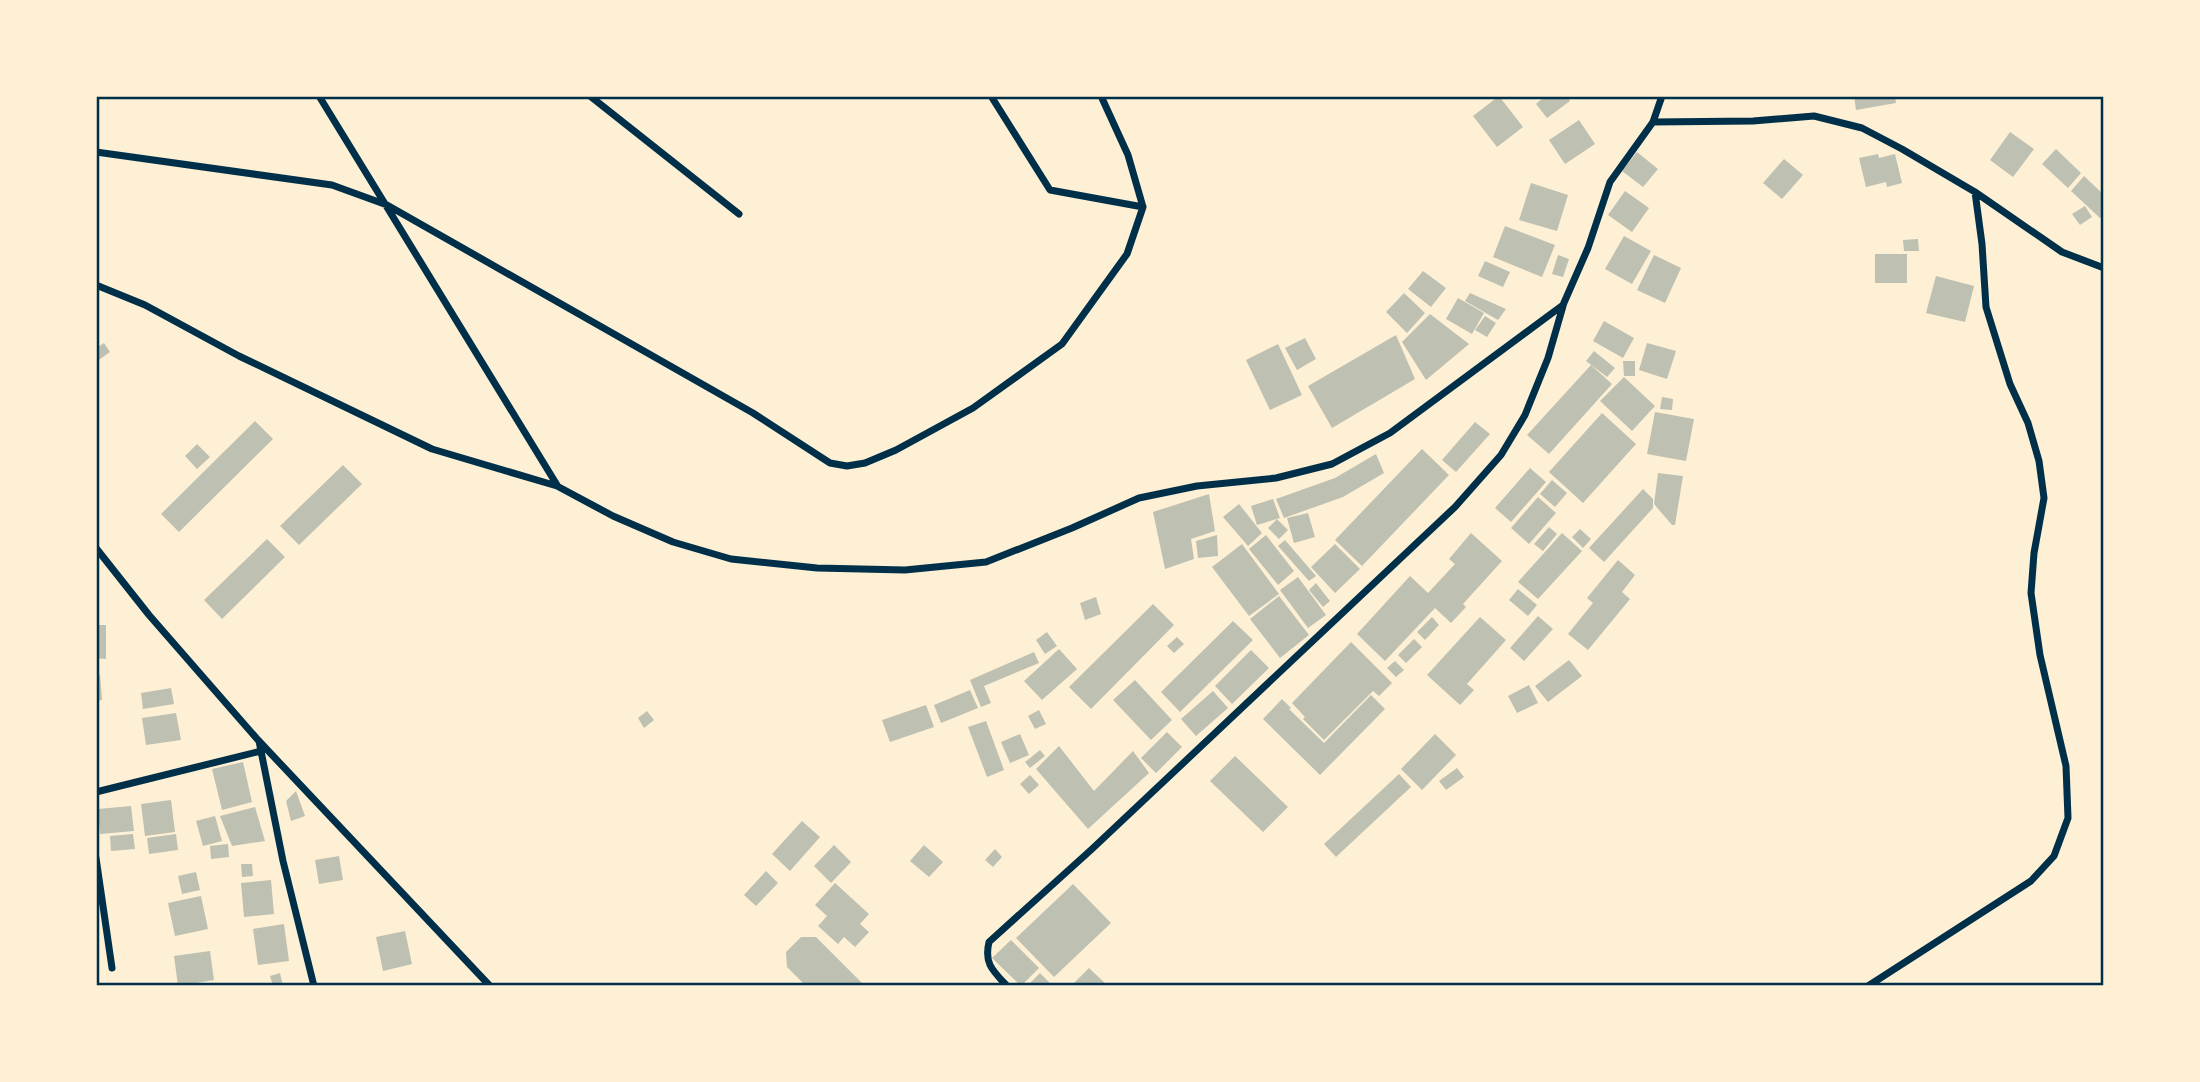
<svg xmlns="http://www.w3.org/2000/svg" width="2200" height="1082" viewBox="0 0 2200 1082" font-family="Ubuntu,sans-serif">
<rect width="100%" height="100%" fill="#fdf0d5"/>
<path fill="#bec0b2" d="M1499 96 1523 127 1497 147 1473 116Z
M1545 96H1567L1570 101 1547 118 1536 104Z
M1854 96H1895L1896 103 1856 110Z
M1579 120 1595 144 1565 164 1549 140Z
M2010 132 2034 149 2013 177 1990 160Z
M2056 149 2081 173 2068 188 2042 164Z
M1637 152 1658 169 1643 187 1622 171Z
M1878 154 1879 158 1895 154 1902 183 1887 187 1886 182 1866 187 1859 158Z
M1784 159 1803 175 1782 199 1763 183Z
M2084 176 2104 195V214L2100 218 2071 191Z
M1531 183 1568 195 1557 231 1519 220Z
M1625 191 1649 208 1632 232 1608 215Z
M2085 206 2092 217 2080 225 2072 214Z
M1505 226 1555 245 1542 277 1493 257Z
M1624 236 1651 251 1632 284 1605 269Z
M1918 239 1919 251H1904L1903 240Z
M1875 254H1907V283H1875Z
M1558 255 1569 259 1563 277 1552 274Z
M1654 255 1681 268 1665 303 1637 290Z
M1485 261 1510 272 1503 287 1478 276Z
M1423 271 1446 288 1431 307 1408 289Z
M1936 276 1974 286 1965 322 1926 313Z
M1404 293 1425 313 1407 333 1386 312Z
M1470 293 1506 309 1498 320 1465 301Z
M1458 298 1484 313 1472 334 1446 319Z
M1430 314 1469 344 1426 380 1402 342Z
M1485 316 1496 323 1487 337 1475 330Z
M1604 321 1634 338 1623 358 1593 341Z
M1396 335 1415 379 1332 428 1308 386Z
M1305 338 1316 359 1297 370 1285 348Z
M104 343 110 352 96 362V348Z
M1647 343 1676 351 1667 379 1639 370Z
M1278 344 1302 395 1270 410 1246 360Z
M1594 351 1615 368 1607 377 1586 361Z
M1623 361H1635V376H1624Z
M1591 365 1612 384 1549 454 1527 435Z
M1624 377 1655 406 1632 431 1600 401Z
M1662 397 1673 399 1672 410 1660 409Z
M1655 412 1694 419 1686 461 1647 454Z
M1602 413 1636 444 1583 503 1549 472Z
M255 421 273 439 179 532 161 514Z
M1475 422 1490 434 1456 472 1442 460Z
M197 444 210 457 197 469 185 456Z
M1422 449 1449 475 1362 566 1335 540Z
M1376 454 1384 473 1343 497 1284 518 1276 499 1335 478Z
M343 465 362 484 299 545 280 526Z
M1530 468 1546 482 1511 522 1495 508Z
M1658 473 1683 476 1675 525H1672L1654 504Z
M1552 480 1567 493 1555 507 1540 494Z
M1643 489 1653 499V508L1604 562 1589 548Z
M1209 494 1215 531 1191 539 1194 559 1165 569 1153 512Z
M1538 497 1556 513 1529 544 1511 528Z
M1273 499 1280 518 1257 525 1251 506Z
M1239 504 1262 533 1248 546 1223 517Z
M1308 513 1315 537 1294 543 1287 518Z
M1277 519 1288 530 1279 539 1268 528Z
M1549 527 1557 534 1543 551 1534 544Z
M1580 529 1591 539 1583 548 1572 537Z
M1471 533 1502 561 1463 604 1466 607 1451 623 1435 608 1385 661 1357 634 1410 576 1428 593 1455 564 1449 559Z
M1562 533 1582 551 1538 599 1518 582Z
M1217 535 1218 556 1198 558 1196 541Z
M1266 535 1294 571 1278 585 1249 549Z
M267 539 285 557 222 619 204 600Z
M1285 540 1316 576 1309 581 1278 546Z
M1242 544 1279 594 1249 616 1212 567Z
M1335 544 1360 569 1335 593 1311 567Z
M1618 560 1635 575 1622 592 1630 599 1588 650 1568 634 1593 603 1587 598Z
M1298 577 1326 615 1308 628 1280 590Z
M1316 583 1330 601 1323 607 1309 590Z
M1518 589 1537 605 1528 616 1509 600Z
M1279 596 1309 635 1280 658 1250 619Z
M1096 597 1101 614 1085 620 1080 603Z
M1153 604 1174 625 1091 709 1069 687Z
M1538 616 1553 629 1524 661 1510 648Z
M1432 617 1439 625 1425 640 1417 632Z
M1480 617 1506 640 1467 684 1474 690 1460 705 1427 675Z
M1233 621 1253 640 1180 712 1161 692Z
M96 625H106V659L96 658Z
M1047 632 1057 646 1045 654 1036 640Z
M1177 637 1184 644 1174 653 1167 646Z
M1414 639 1422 647 1406 663 1398 655Z
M1351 642 1392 683 1379 696 1373 691 1324 740 1303 719 1305 717 1292 703Z
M1059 649 1077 669 1042 700 1024 681Z
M1251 650 1269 668 1232 704 1215 686Z
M1034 652 1039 663 984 686 991 703 981 707 970 680Z
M1569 660 1582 676 1548 702 1535 686Z
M1395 661 1404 670 1396 677 1387 668Z
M96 675H100L102 700 96 701Z
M1135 680 1172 720 1151 740 1113 700Z
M1529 685 1538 703 1517 713 1508 696Z
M171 688 174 704 143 709 141 693Z
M970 690 978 708 941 723 934 705Z
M1213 691 1228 708 1196 736 1181 719Z
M1371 695 1385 709 1320 775 1263 719 1282 699 1291 708 1289 709 1324 743Z
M926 705 934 727 890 742 882 720Z
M1039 710 1046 724 1035 729 1028 716Z
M647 711 654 720 644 728 638 718Z
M176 713 181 740 146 745 142 718Z
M986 721 1004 770 987 777 968 727Z
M1167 732 1182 747 1156 773 1141 758Z
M1020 734 1029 755 1010 763 1001 742Z
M1435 734 1456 755 1422 790 1401 769Z
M1059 746 1094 791 1133 751 1149 773 1088 829 1036 769Z
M1040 750 1045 756 1030 768 1025 762Z
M1235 756 1288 807 1263 832 1210 781Z
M243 762 252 802 222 810 212 769Z
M1457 768 1464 777 1446 790 1439 781Z
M1399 774 1411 787 1336 857 1324 844Z
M1030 775 1039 785 1029 794 1020 784Z
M296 791 305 816 291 821 286 801Z
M171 800 175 832 145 836 141 804Z
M131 806 134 831 100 834 98 809Z
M255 807 265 841 232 846 220 816Z
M215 816 222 841 203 846 196 821Z
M802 821 820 837 790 871 772 854Z
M133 834 135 849 111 851 110 836Z
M176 834 178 850 149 854 147 838Z
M228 844 229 857 211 859 210 846Z
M834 845 851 862 831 883 814 866Z
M924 845 943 862 929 877 910 861Z
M995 849 1002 857 993 867 985 860Z
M339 856 343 880 319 884 315 860Z
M241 864H252L253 876 242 877Z
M766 871 778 883 756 906 744 895Z
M196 872 200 890 182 894 178 876Z
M271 880 274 914 244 917 241 883Z
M835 883 869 914 860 924 869 932 855 947 844 937 838 944 818 926 827 916 815 905Z
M1073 884 1111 923 1054 977 1016 938Z
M201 896 208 929 175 936 168 903Z
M284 924 289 961 258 965 253 929Z
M405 931 412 964 383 971 376 937Z
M801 937H816L865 986H806L787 967 786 952Z
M1011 940 1039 968 1021 986 992 958Z
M210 951 214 980 178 986 174 956Z
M1089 968 1108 986H1071Z
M280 973 283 986H273L270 976Z
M1040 973 1050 983 1047 986H1027Z"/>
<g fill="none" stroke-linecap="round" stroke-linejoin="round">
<path stroke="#003049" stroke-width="7" d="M319 96 557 485
M590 96 739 214
M991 96 1050 190 1143 207
M1653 122 1753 121 1814 116 1862 128 1902 149 1975 192 2062 252 2104 268
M96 152 332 185 387 205 753 413 830 463 847 466 865 463 896 450 973 408 1062 344 1127 254 1143 207 1128 155 1101 96
M96 285 145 305 239 356 432 449 557 486 613 516 673 542 731 559 817 568 905 570 986 562 1072 528 1139 498 1197 486 1276 478 1332 464 1390 433 1563 305 1588 248 1610 182 1653 122 1662 96
M96 548 149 615 258 740 490 986
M259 741 283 861 314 986
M96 792 261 751
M96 858 112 968
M1007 986C992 970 984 963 989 942L1092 849 1455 507 1501 455 1525 415 1548 358 1563 306
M1868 986 2031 881 2054 856 2068 818 2066 766 2040 655 2031 593 2034 553 2044 498 2039 461 2028 423 2010 384 1986 307 1982 244 1975 192"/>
</g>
<rect width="2200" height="1082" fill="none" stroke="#fdf0d5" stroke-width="196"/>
<rect x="98" y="98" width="2004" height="886" fill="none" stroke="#003049" stroke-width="2.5"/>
</svg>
